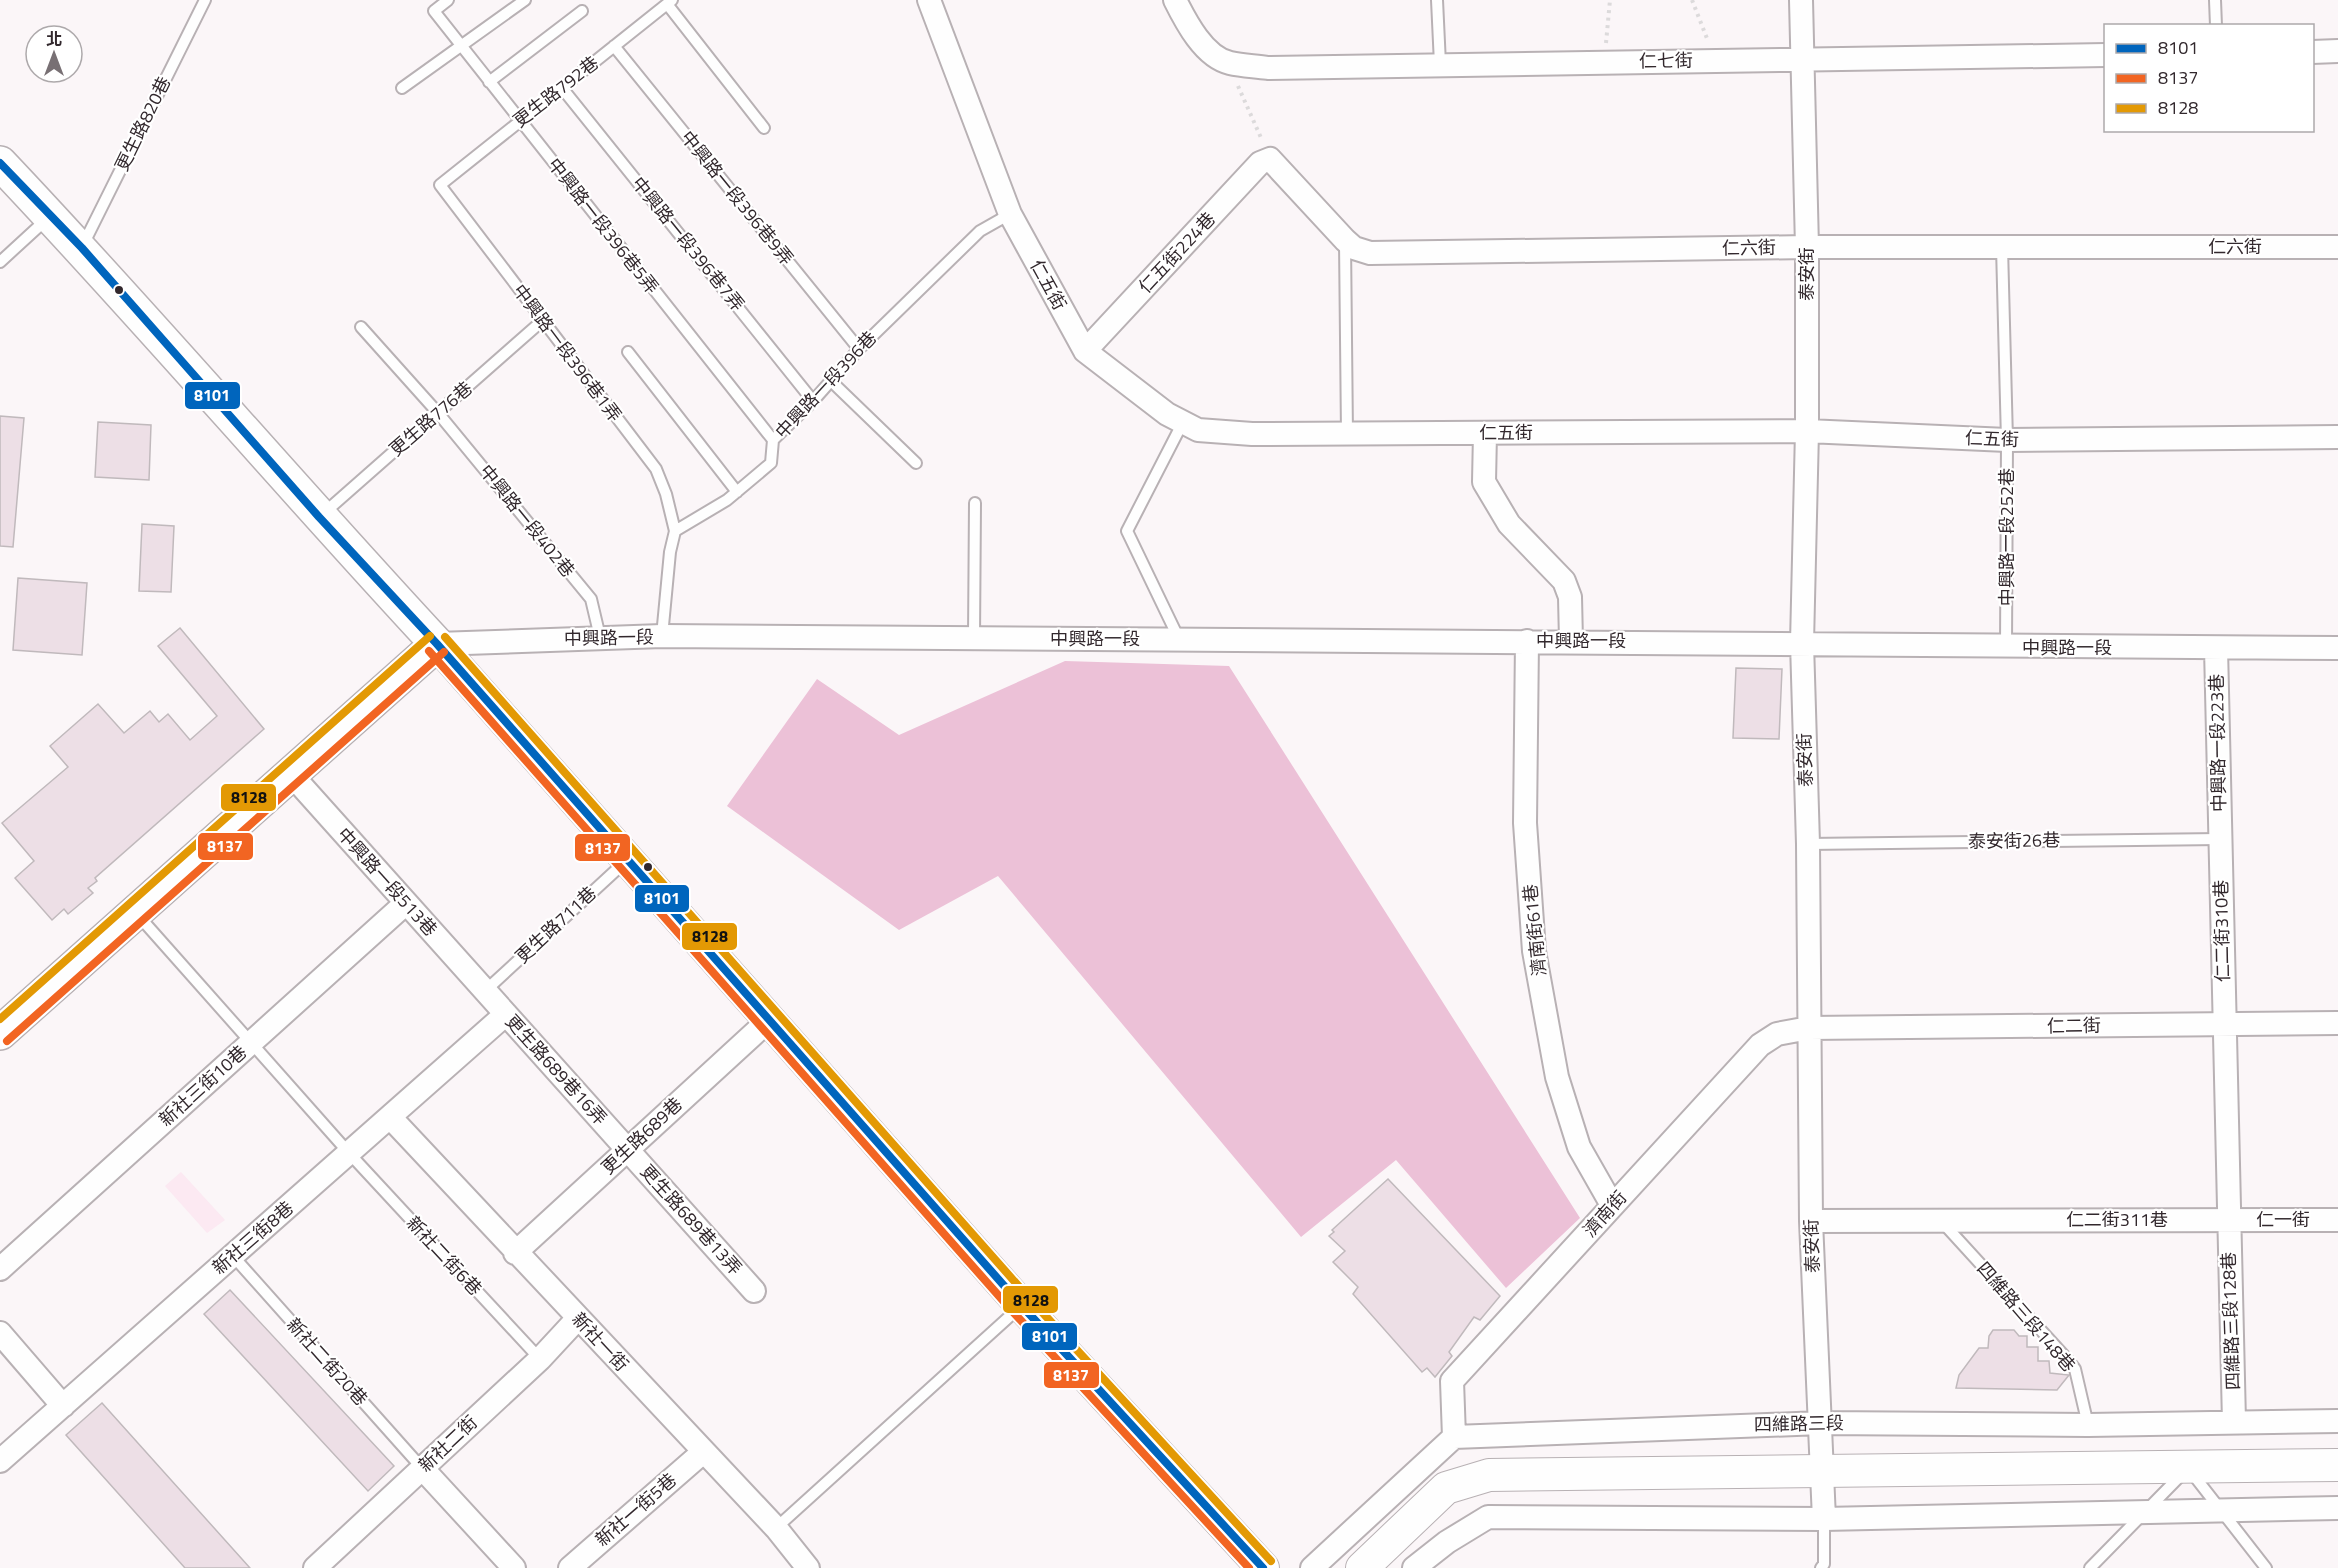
<svg xmlns="http://www.w3.org/2000/svg" width="2338" height="1568" viewBox="0 0 2338 1568" font-family="'Titillium Web','Noto Sans TC',sans-serif">
<rect width="100%" height="100%" fill="#fbf6f8"/>
<path fill="#fce9f2" d="M181 1172 225 1220 207 1233 165 1186Z"/>
<path fill="#ecc1d7" d="M1065 661 1229 666 1580 1218 1506 1288 1396 1160 1301 1237 998 876 899 930 727 806 817 679 899 735Z"/>
<path fill="#eddfe6" stroke="#c0b9bc" stroke-width="1.5" d="M0 416 24 418 13 547 0 546Z
M98 422 151 425 149 480 95 477Z
M142 524 174 526 171 592 139 591Z
M18 578 87 583 82 655 13 650Z
M180 628 264 729 95 878 97 881 88 888 93 893 68 914 64 909 52 920 15 878 34 861 2 823 68 767 50 746 98 704 124 733 150 711 159 722 168 714 190 740 217 716 158 646Z
M1736 668 1782 669 1779 739 1733 738Z
M1388 1179 1500 1296 1480 1320 1474 1317 1449 1352 1452 1356 1435 1377 1427 1368 1422 1372 1353 1294 1358 1287 1333 1262 1345 1251 1329 1236 1334 1232 1332 1230Z
M230 1290 394 1466 368 1491 204 1314Z
M1993 1330H2014L2019 1336H2027V1347H2038V1361H2049L2050 1373 2069 1375 2057 1390 1956 1388 1959 1375 1979 1348H1988L1989 1336Z
M102 1403 250 1568H185L66 1435Z"/>
<g fill="none" stroke-linecap="round" stroke-linejoin="round">
<defs>
<path id="lane" d="M448 0 434 11 773 440
M672 0 440 185 656 469 666 494 675 531
M1437 0 1440 64
M2215 0 2216 26
M667 4 764 128
M614 46 859 349
M489 82 582 11
M402 88 525 0
M562 88 813 401
M1345 242 1347 434
M82 247 205 0
M2002 247 2007 440 2006 648
M0 262 48 218
M361 327 438 413 591 599 600 637
M628 352 737 492
M831 381 916 463
M324 513 542 321
M662 636 670 552 675 531 727 500 771 463 773 440 813 401 859 349 980 231 1010 214
M974 638 975 503
M1179 639 1127 531 1183 422
M1808 844 2220 839
M137 914 349 1153 540 1359
M485 991 626 861
M1943 1223 2069 1361 2075 1369 2088 1425
M233 1256 422 1468
M776 1528 1020 1307
M1821 1568 1824 1564V1519
M2090 1568 2188 1468 2266 1568"/>
<path id="street" d="M929 0 1010 214 1085 351 1167 414 1198 430 1252 434 1807 431 2007 440 2338 437
M1175 0C1186 22 1204 57 1230 63 1243 66 1256 66 1268 68L2106 55
M1801 0 1807 247V431L1802 643 1808 844 1811 1221 1824 1519
M2312 52 2338 51
M1085 351 1260 163 1270 159 1345 240 1354 248 1370 253 1807 247H2338
M1485 433 1484 482 1509 524 1564 581 1570 597 1571 641
M1527 641 1525 823 1534 951 1557 1077 1579 1147 1612 1205
M437 644 662 636 2338 648
M2216 648 2234 1422
M290 773 754 1291
M390 1117 776 1528 808 1568
M1811 1221 2338 1220
M515 1253 770 1019
M0 1269 406 903
M0 1333 63 1406
M1454 1437 1452 1381 1760 1045 1777 1034 1809 1028 2338 1023
M0 1461 506 1014
M422 1468 514 1568
M315 1568 540 1359 578 1318
M570 1568 702 1453
M1312 1568 1454 1437 1821 1423 2088 1425 2338 1421
M1414 1568 1447 1542 1488 1517 1824 1519 2338 1508"/>
<path id="secondary" d="M437 644 1022 1306 1263 1568
M1362 1568 1446 1488 1489 1475 2338 1465"/>
<path id="primary" d="M0 163C149 320 289 485 437 644L0 1033"/>
</defs>
<use href="#lane" stroke="#b8b1b4" stroke-width="14"/>
<use href="#street" stroke="#b8b1b4" stroke-width="26"/>
<use href="#secondary" stroke="#b8b1b4" stroke-width="34"/>
<use href="#primary" stroke="#b8b1b4" stroke-width="36"/>
<path stroke="#dcdadb" stroke-width="4" stroke-dasharray="3 4.5" stroke-linecap="butt" d="M1692 0 1708 41
M1606 43 1610 0
M1238 86 1262 140"/>
<use href="#lane" stroke="#fefefe" stroke-width="10"/>
<use href="#street" stroke="#fefefe" stroke-width="22"/>
<use href="#secondary" stroke="#fefefe" stroke-width="32"/>
<use href="#primary" stroke="#fefefe" stroke-width="33"/>
<defs>
<path id="bus-1" d="M0 163 82 248 319 517 437 644 1022 1306 1263 1568"/>
<path id="bus-2" d="M429 651 1014 1313 1249 1568
M7 1041 444 652"/>
<path id="bus-3" d="M445 637 1030 1299 1271 1561
M0 1019 430 636"/>
</defs>
<use href="#bus-1" stroke="#fff" stroke-width="12"/>
<use href="#bus-2" stroke="#fff" stroke-width="12"/>
<use href="#bus-3" stroke="#fff" stroke-width="12"/>
<use href="#bus-1" stroke="#0065bd" stroke-width="8"/>
<use href="#bus-2" stroke="#f26522" stroke-width="8"/>
<use href="#bus-3" stroke="#e39904" stroke-width="8"/>
</g>
<g fill="#32282d" stroke="#fff" stroke-width="2">
<circle cx="119" cy="290" r="5"/>
<circle cx="648" cy="867" r="5"/>
</g>
<g text-anchor="middle" stroke-width="4.5" stroke-linejoin="round" paint-order="stroke">
<g font-size="18" fill="#32282d" stroke="#fff">
<text transform="translate(1666 61) rotate(-1)" y="6">仁七街</text>
<text transform="translate(556 92) rotate(-38)" y="6">更生路792巷</text>
<text transform="translate(143 124) rotate(-64)" y="6">更生路820巷</text>
<text transform="translate(737 198) rotate(51)" y="6">中興路一段396巷9弄</text>
<text transform="translate(603 226) rotate(52)" y="6">中興路一段396巷5弄</text>
<text transform="translate(688 244) rotate(51)" y="6">中興路一段396巷7弄</text>
<text x="2235" y="253">仁六街</text>
<text transform="translate(1749 248) rotate(-1)" y="6">仁六街</text>
<text transform="translate(1177 253) rotate(-47)" y="6">仁五街224巷</text>
<text transform="translate(1807 274) rotate(-90)" y="6">泰安街</text>
<text transform="translate(1048 285) rotate(61)" y="6">仁五街</text>
<text transform="translate(567 353) rotate(53)" y="6">中興路一段396巷1弄</text>
<text transform="translate(826 385) rotate(-47)" y="6">中興路一段396巷</text>
<text transform="translate(431 419) rotate(-41)" y="6">更生路776巷</text>
<text x="1506" y="439">仁五街</text>
<text transform="translate(1992 439) rotate(2)" y="6">仁五街</text>
<text transform="translate(527 521) rotate(51)" y="6">中興路一段402巷</text>
<text transform="translate(2007 537) rotate(-90)" y="6">中興路一段252巷</text>
<text transform="translate(609 638) rotate(-1)" y="6">中興路一段</text>
<text x="1095" y="645">中興路一段</text>
<text x="1581" y="647">中興路一段</text>
<text x="2067" y="654">中興路一段</text>
<text transform="translate(2218 743) rotate(-91)" y="6">中興路一段223巷</text>
<text transform="translate(1805 760) rotate(-92)" y="6">泰安街</text>
<text transform="translate(2014 841) rotate(-1)" y="6">泰安街26巷</text>
<text transform="translate(387 882) rotate(48)" y="6">中興路一段513巷</text>
<text transform="translate(556 925) rotate(-43)" y="6">更生路711巷</text>
<text transform="translate(1535 930) rotate(-96)" y="6">濟南街61巷</text>
<text transform="translate(2222 931) rotate(-91)" y="6">仁二街310巷</text>
<text transform="translate(2074 1026) rotate(-1)" y="6">仁二街</text>
<text transform="translate(556 1070) rotate(48)" y="6">更生路689巷16弄</text>
<text transform="translate(203 1086) rotate(-42)" y="6">新社三街10巷</text>
<text transform="translate(642 1136) rotate(-43)" y="6">更生路689巷</text>
<text transform="translate(1605 1214) rotate(-48)" y="6">濟南街</text>
<text transform="translate(691 1220) rotate(48)" y="6">更生路689巷13弄</text>
<text x="2117" y="1226">仁二街311巷</text>
<text x="2283" y="1226">仁一街</text>
<text transform="translate(253 1238) rotate(-41)" y="6">新社三街8巷</text>
<text transform="translate(1812 1246) rotate(-92)" y="6">泰安街</text>
<text transform="translate(444 1256) rotate(47)" y="6">新社二街6巷</text>
<text transform="translate(2026 1317) rotate(49)" y="6">四維路三段148巷</text>
<text transform="translate(2231 1321) rotate(-92)" y="6">四維路三段128巷</text>
<text transform="translate(600 1342) rotate(47)" y="6">新社一街</text>
<text transform="translate(327 1362) rotate(48)" y="6">新社二街20巷</text>
<text transform="translate(1799 1424) rotate(-1)" y="6">四維路三段</text>
<text transform="translate(448 1444) rotate(-43)" y="6">新社二街</text>
<text transform="translate(636 1510) rotate(-41)" y="6">新社一街5巷</text>
</g>
</g>
<g stroke="#fff" stroke-width="2">
<rect x="184" y="381" width="57" height="29" rx="6" fill="#0065bd"/>
<rect x="220" y="783" width="57" height="29" rx="6" fill="#e39904"/>
<rect x="197" y="832" width="57" height="29" rx="6" fill="#f26522"/>
<rect x="574" y="833" width="57" height="29" rx="6" fill="#f26522"/>
<rect x="634" y="884" width="56" height="29" rx="6" fill="#0065bd"/>
<rect x="681" y="922" width="57" height="29" rx="6" fill="#e39904"/>
<rect x="1002" y="1285" width="57" height="29" rx="6" fill="#e39904"/>
<rect x="1021" y="1322" width="57" height="29" rx="6" fill="#0065bd"/>
<rect x="1043" y="1361" width="57" height="28" rx="6" fill="#f26522"/>
</g>
<g font-size="16" text-anchor="middle" font-weight="bold" fill="#fff">
<text x="212" y="401">8101</text>
<text x="225" y="852">8137</text>
<text x="603" y="854">8137</text>
<text x="662" y="904">8101</text>
<text x="1050" y="1342">8101</text>
<text x="1071" y="1381">8137</text>
</g>
<g font-size="16" text-anchor="middle" font-weight="bold" fill="#111">
<text x="249" y="803">8128</text>
<text x="710" y="942">8128</text>
<text x="1031" y="1306">8128</text>
</g>
<rect x="2104" y="24" width="210" height="108" fill="#ffffff" stroke="#ada9ab" stroke-width="1.5"/>
<rect x="2116" y="44" width="30" height="9" fill="#0065bd" stroke="#ada9ab" stroke-width="1.5"/>
<text x="2158" y="54" font-size="18" fill="#32282d">8101</text>
<rect x="2116" y="74" width="30" height="9" fill="#f26522" stroke="#ada9ab" stroke-width="1.5"/>
<text x="2158" y="84" font-size="18" fill="#32282d">8137</text>
<rect x="2116" y="104" width="30" height="9" fill="#e39904" stroke="#ada9ab" stroke-width="1.5"/>
<text x="2158" y="114" font-size="18" fill="#32282d">8128</text>
<g transform="translate(54 54)"><circle r="28" fill="#ffffff" stroke="#ada9ab" stroke-width="1.5"/>
<path d="M0-4.5L10 22L0 15L-10 22Z" fill="#787074"/>
<text y="-9" font-size="16" font-weight="bold" text-anchor="middle" fill="#32282d">北</text>
</g>
</svg>
